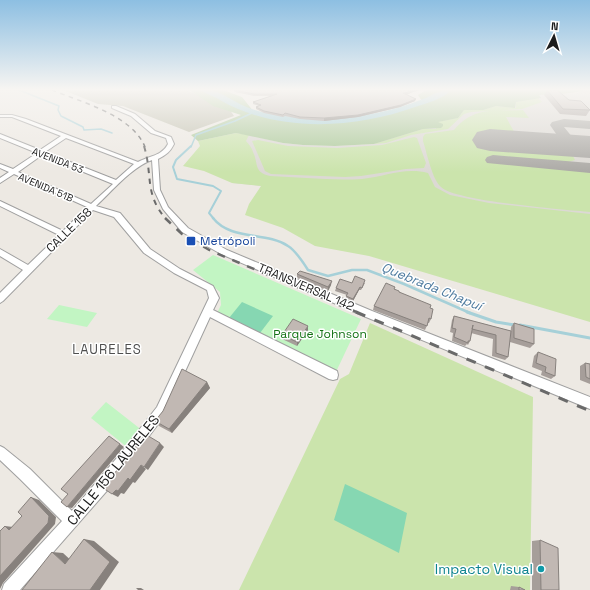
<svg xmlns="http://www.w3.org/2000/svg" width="590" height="590" viewBox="0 0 590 590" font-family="'Space Grotesk',sans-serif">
<rect width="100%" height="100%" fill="#ede9e3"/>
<path fill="#dcd9d4" d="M585 90H590V218L232 183 242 163 235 146 249 135 283 143 303 145 335 146 374 144 464 110 538 95 553 93 574 94Z"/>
<path fill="#c1c0af" d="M63 90H186L228 107 234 116 189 132 123 106 98 104Z"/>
<path fill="#cbe4ac" d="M538 98 542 102 522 109 471 112 464 114 448 129 411 135 386 143 374 144 423 129H436L437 122 458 118 464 110H483L496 106 516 108V102Z
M523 110 529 118 506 117 517 137 477 134 482 144 563 150 572 154 575 160 568 162 492 157 493 162 590 171V212C565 210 454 201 441 187 432 179 427 153 423 141V137L425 134 454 130C473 106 496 111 523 110Z
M236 133 249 135 246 141C249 144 252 148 253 152 259 164 253 172 270 176 300 177 331 181 362 179 385 177 404 167 428 173L435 187 450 195 489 203 590 214V322L369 256 315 246 283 228 245 215 249 204 261 186 232 183 204 171 183 166 200 146 198 141Z
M414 137 417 138 426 163 424 168 406 169 361 176 345 177 271 174 265 171 252 141 258 140 288 146 337 148 382 145Z
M370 323 533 397 530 590H239L340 379 349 374Z"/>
<path fill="#acca9a" d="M184 90H223L242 97 254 112C271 116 290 120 308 121 342 124 391 114 422 101L418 95 426 90H585C570 95 554 93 539 95L541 98 516 102 515 108 496 106 483 110H464L458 118 438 122 443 124V126L441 128 423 129 374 144 335 146 303 145 283 143 236 133 198 141 191 135 241 115 213 106 191 91Z"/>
<path fill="#c2f5c3" d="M213 255 361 319 335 374 216 315 221 305 220 292 193 270Z
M59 305 97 313 87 327 47 319Z
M106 402 143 431 128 448 91 418Z"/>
<path fill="#86d7b2" d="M242 302 273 316 260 333 229 318Z
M345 484 407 513 399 553 334 520Z"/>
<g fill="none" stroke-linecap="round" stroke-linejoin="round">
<path stroke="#a6d0d8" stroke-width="1.5" d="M19 90 59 106 58 110 61 116 83 127 84 130 101 129 112 133
M191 147 196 135 235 121 254 112"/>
<path stroke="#a6d0d8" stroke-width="2" d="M191 146 176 160 173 167 177 179 213 186 221 191 209 213 214 219"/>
<path stroke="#a6d0d8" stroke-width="2.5" d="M213 218C231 241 266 231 288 246 296 251 303 262 308 270L328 276 352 270H367L404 284 470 313"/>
<path stroke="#a6d0d8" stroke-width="3" d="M467 312 496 322 515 325
M520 325 590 338"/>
<path fill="#a6d0d8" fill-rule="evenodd" d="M201 90C219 88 232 102 249 108 271 116 297 118 321 118 347 118 375 115 400 107 407 105 415 102 423 99 433 95 440 89 451 90 443 99 427 103 415 107 354 129 277 133 220 100 214 96 206 94 201 90Z"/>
<path fill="#acaaa6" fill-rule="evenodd" d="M564 119 590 121V129L564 127 573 138 590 143V151L587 152 563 144 550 125 552 122Z
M493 155 590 163V173L487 163 485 160 487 157Z"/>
<path fill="#acaaa6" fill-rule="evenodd" d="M490 129 590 136V158L490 151 477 148 472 140 477 132Z"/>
<defs>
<path id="minor" d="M112 106H116L135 114 155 131 171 137 174 144C170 152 166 155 158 159L160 190 168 207 188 228 227 250 372 311 590 397V409L366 317 221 254 182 232 163 209 154 190 152 160C132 167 112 191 96 206L120 213 150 249 180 269 213 286 219 298 213 310 337 371 338 375 337 379 333 380 329 379 210 317 165 415 112 485 20 590H2L4 584 62 521 20 479 0 460V446L4 448 30 469 72 511 121 453 157 407 209 298 207 290 174 273 144 253 114 217 93 210 3 301 0 303V293L23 270 0 256V249L28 265 59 235 0 206V201L63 231 87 207 14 174 0 183V178L9 172 0 168V164L13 169 37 153 0 138V134L40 150 61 136 12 117H0V115H12L26 119 138 162C149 156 162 156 168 144L166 138 151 133 131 116 112 108ZM66 138 134 164 116 180 45 152ZM42 155 113 184 91 204 18 172Z"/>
</defs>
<use href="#minor" stroke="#a0a0a0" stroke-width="2"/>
<use href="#minor" fill="#fff" fill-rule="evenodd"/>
<path stroke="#6a6a6a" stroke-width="1.5" stroke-dasharray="4.5 4.5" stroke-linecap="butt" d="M52 90C81 102 132 115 145 147"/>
<path stroke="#6a6a6a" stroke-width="2" stroke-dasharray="5.5 5.5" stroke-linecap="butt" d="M144 146C153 175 144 194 166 219"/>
<path stroke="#6a6a6a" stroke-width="2.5" stroke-dasharray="8 8" stroke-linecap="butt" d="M165 218 182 234 211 251 359 313"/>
<path stroke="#6a6a6a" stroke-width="3" stroke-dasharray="10 10" stroke-linecap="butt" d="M356 312 590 411"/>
</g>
<path fill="#a69e9a" d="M234 90H420L410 93 409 94 406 95 415 101 400 107 358 117 324 121 300 119 285 116 283 117 264 113 256 109V107L259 106 253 104V102L271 96H254L235 92Z
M547 90 569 100 590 110 586 116 560 114 544 95Z
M297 274 331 285 328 291 297 278Z
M352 283H365L361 290H359L353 301 346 298 347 295 335 291 336 288Z
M394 289 399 292 430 308 431 319 429 323H428L425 330 373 310 374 306Z
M454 316 511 331 508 357 505 360 492 356 493 339 471 333 470 341 468 345 467 344 465 346 452 341 453 333 450 332 452 320Z
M514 323 534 344 530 348 510 342 511 327Z
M308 330 297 346 282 339V335Z
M538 352 555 376 551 379 541 375 542 371 532 367 534 356Z
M585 363 590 364V384L580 380V366Z
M207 382 210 388 172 433 159 426 155 421Z
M540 540 559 590H532V541Z
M511 586 519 587 525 590H510Z"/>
<path fill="#87817d" d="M414 90H420L410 93 409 94 403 95V93Z
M416 99 415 101 400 107 358 117 324 121V118Z
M332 281 331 285 328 291V287Z
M360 287 359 290 353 301V299Z
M308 326V330L297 346V342Z
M207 382 210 388 172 433 169 429Z
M160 443 164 447 148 470 144 467Z
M120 444 124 447 72 508 67 507Z
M141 465 146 469 135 483 133 482 124 494 121 493 118 497 112 494Z
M31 497 39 500 56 517 55 524 3 583 0 589V576Z
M5 526 13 527 9 530Z
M84 539 94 541 119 562 100 590H90Z
M52 552 63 553 76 565 65 564Z
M136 588H141L144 590H138Z"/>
<path fill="#c1b8b3" stroke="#87817d" d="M234 90H414L408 91 410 92 403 93 416 99 401 105 358 115 324 118 300 117 285 113 283 115 264 111 256 107 261 105 253 102 277 94H254Z
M547 90H557L569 100 581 101 590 110 563 109Z
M300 271 332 281 328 287 297 274Z
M355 276 365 280 362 288 360 287 353 299 346 296 348 293 336 288 340 279 352 283Z
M386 283 395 287 394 289 399 291V292L431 305 430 308 433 309 431 319 429 318 427 326 374 306Z
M454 316 511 331 508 357 496 353V335L472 329 473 325 470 341H468V343L454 337 456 329 452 328Z
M293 319 308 326 297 342 282 335Z
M514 323 534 329V344L514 338Z
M538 352 556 359 555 376 545 372 546 367 536 363Z
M585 363 590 364V379L586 377Z
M182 369 207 382 169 429 155 421 163 411Z
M145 434 160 443 144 467 141 465 130 480 128 478 118 491 116 490 112 494 103 488Z
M109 436 120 444 67 507 61 502 68 494 61 489Z
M31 497 49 516 48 523 0 576V531L5 526 9 530 22 516 18 512Z
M84 539 110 562 90 590H22L52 552 65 564Z
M540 540 558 548 559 590H541Z
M519 587 525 590H519Z"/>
<linearGradient id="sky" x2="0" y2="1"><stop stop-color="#8dbfe2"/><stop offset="0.52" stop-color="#f7f5f2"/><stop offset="1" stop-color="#f7f5f2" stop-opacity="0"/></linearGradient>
<rect width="590" height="172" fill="url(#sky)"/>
<rect fill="#1a4fb4" stroke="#fff" stroke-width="1.5" x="186" y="236" width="10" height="10" rx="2"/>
<circle fill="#0f9aa8" stroke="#fff" stroke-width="1.5" cx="541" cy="569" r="4"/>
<g text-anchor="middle" stroke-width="3" stroke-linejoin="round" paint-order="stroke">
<g font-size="10" fill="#1c1c1c" stroke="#fff">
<text transform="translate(58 160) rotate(21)" y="4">AVENIDA 53</text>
<text transform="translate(46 187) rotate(23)" y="4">AVENIDA 51B</text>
</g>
<g font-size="12" fill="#1c1c1c" stroke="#fff">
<text transform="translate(69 230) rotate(-44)" y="4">CALLE 158</text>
<text transform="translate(306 287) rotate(23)" y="4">TRANSVERSAL 142</text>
</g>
<g font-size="12" fill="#164399" stroke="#fff" text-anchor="start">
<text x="200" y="245">Metrópoli</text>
</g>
<g font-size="12" fill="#137214" stroke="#fff">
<text x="320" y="338">Parque Johnson</text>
</g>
<g font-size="13" font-style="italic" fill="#4d7a9e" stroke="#fff">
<text transform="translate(432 286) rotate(22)" y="5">Quebrada Chapuí</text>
</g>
<g font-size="13" letter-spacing="1" fill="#4f4f4f" stroke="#fff">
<text x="107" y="354">LAURELES</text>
</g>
<g font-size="14" fill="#1c1c1c" stroke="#fff">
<text transform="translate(113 470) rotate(-51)" y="5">CALLE 156 LAURELES</text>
</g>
<g font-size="14" fill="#0d838f" stroke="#fff" text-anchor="end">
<text x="533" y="574">Impacto Visual</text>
</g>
</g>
<g transform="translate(554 36) rotate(5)" stroke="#ffffff" stroke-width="3" paint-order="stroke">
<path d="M0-3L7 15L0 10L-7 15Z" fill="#1c1c1c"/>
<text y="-6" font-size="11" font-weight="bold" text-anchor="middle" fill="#1c1c1c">N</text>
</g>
</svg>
